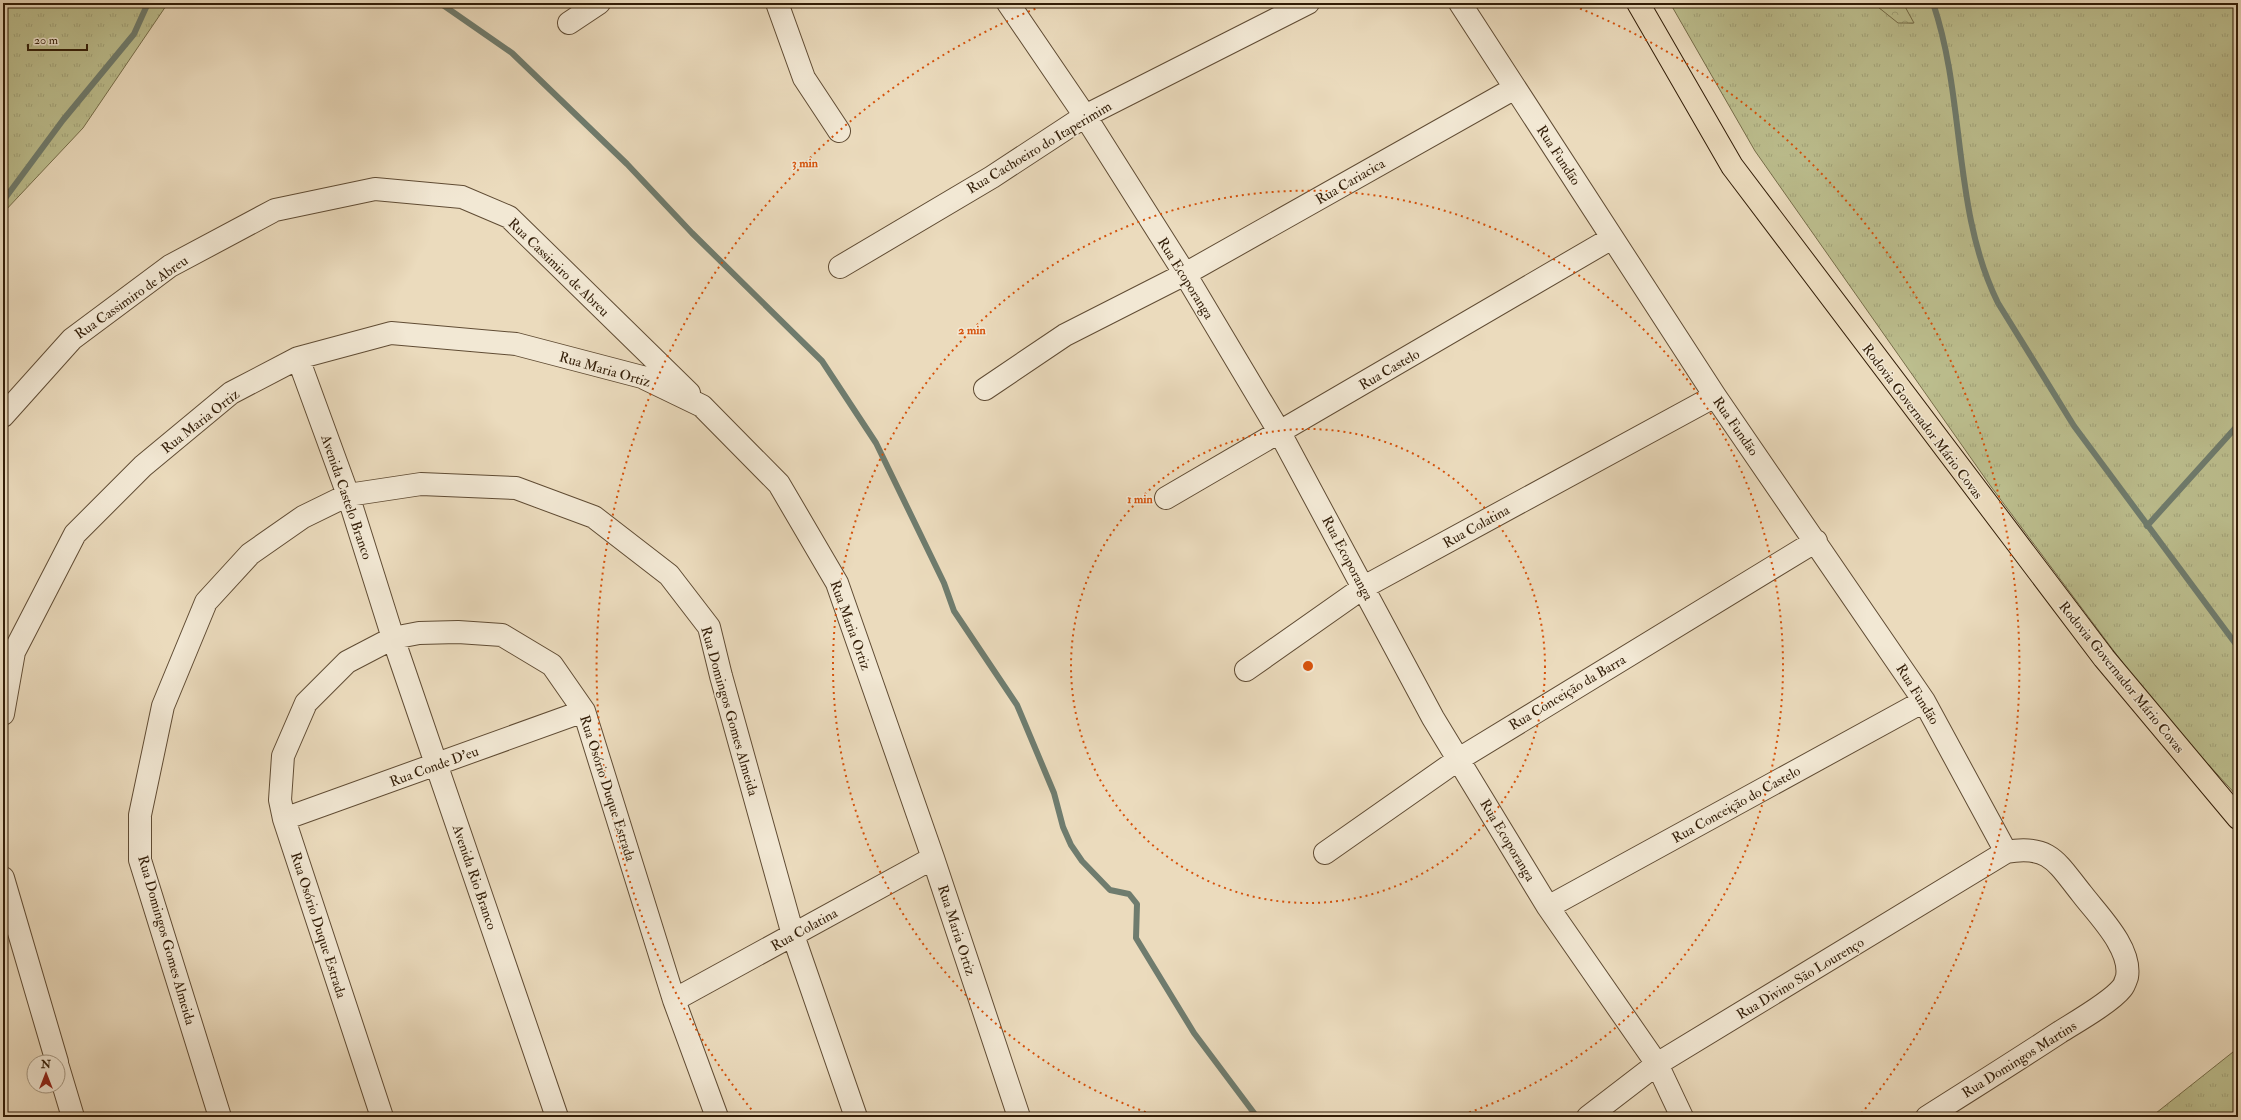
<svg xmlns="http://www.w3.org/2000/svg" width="2241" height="1120" viewBox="0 0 2241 1120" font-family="'IM FELL Double Pica',serif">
<defs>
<pattern id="grass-tufts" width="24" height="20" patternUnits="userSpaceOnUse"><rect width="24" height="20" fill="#bcbe8e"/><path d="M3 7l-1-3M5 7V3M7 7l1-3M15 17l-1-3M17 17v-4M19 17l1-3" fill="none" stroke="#a2a379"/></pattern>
<pattern id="forest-crowns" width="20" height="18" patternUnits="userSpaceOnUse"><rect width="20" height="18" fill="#bcbe8e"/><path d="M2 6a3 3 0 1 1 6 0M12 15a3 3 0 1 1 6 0" fill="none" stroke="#a2a379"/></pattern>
</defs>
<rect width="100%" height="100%" fill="#ebdbbd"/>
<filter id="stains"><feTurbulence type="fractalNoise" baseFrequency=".005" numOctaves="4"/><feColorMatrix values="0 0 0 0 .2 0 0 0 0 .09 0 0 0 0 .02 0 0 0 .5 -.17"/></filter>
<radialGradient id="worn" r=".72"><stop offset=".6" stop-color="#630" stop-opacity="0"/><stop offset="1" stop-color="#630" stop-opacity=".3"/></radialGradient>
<path fill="url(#grass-tufts)" stroke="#776e4a" d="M3 3H168L83 128 3 213Z
M1670 3H1873L1898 22 1913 23 1903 3H2238V797L2155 706 1992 488 1755 151Z
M2238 1048V1117H2151Z"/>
<path fill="url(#forest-crowns)" stroke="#776e4a" d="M1873 3H1903L1914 23H1898Z"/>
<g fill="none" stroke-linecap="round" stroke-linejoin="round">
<path stroke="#6f7c6e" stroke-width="6" d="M440 3 512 53 627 164 692 233 822 361 876 443 944 583 954 611 1017 705 1054 793 1063 827 1071 845 1082 861 1110 890 1129 894 1137 904 1136 938 1194 1033 1257 1117
M1933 3C1966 100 1952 210 1998 303L2074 426 2238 647
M3 201 63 120 134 34 148 3
M2147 526 2238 425"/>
<defs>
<path id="minor" d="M777 3 804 78 839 131
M1008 3 1085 116 1185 274 1280 433 1433 718 1548 907 1657 1064 1682 1117
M1460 3 1715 396 1924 701 2006 852
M569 23 599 3
M840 267 992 177 1085 116 1308 3
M298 358 348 495 393 638 557 1117
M985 389 1065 335 1185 274 1515 88
M3 416 72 339 170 266 275 210 375 189 462 197 509 217 689 393
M1166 498 1612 238
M1246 670 1364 587 1715 396
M3 714 14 652 75 534 143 466 231 393 298 358 391 333 516 344 642 377 702 406 779 484 837 583 933 858 1019 1117
M284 819 584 711
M1325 853 1459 759 1816 541
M3 878 57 1062
M1548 907 1924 701
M674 1000 933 858
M58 1067 73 1117
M220 1117 140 860V815L163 706 206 602 250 554 303 517 348 495 421 484 516 488 594 517 669 575 709 627 721 676 793 935 856 1117
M382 1117 284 819 280 800 283 756 306 703 347 662 393 638 419 633 458 632 502 635 552 665 584 711 674 1000 717 1117
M1588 1117 1657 1064 2006 852C2050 844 2057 863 2082 894 2098 915 2132 948 2127 977 2126 980 2124 986 2122 988 2111 1002 2076 1022 2060 1032 2016 1061 1971 1089 1927 1117"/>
<path id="major" d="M1638 3 1732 166 2104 658 2238 818"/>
</defs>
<use href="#minor" stroke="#604c34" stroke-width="24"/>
<use href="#major" stroke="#321d07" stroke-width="24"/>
<use href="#minor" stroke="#f2e8d4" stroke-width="22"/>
<use href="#major" stroke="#ebdbbd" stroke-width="22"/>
</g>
<g fill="none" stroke="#d6530c" stroke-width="2" stroke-dasharray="2 4">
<circle cx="1308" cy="666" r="237"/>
<path d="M1157 1116A475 475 0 1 1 1459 1116"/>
<path d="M755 1114A712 712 0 0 1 1047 4M1569 4A712 712 0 0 1 1861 1114"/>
</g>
<g text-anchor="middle" stroke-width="3" stroke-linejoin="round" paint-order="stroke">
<g font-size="14" fill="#321d07" stroke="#f2e8d4">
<text transform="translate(1039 147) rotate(-31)" y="5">Rua Cachoeiro do Itaperimim</text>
<text transform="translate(1559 155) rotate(57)" y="5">Rua Fundão</text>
<text transform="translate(1350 181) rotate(-30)" y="5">Rua Cariacica</text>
<text transform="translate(559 267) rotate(44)" y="5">Rua Cassimiro de Abreu</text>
<text transform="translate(1186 278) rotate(58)" y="5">Rua Ecoporanga</text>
<text transform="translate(131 297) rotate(-35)" y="5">Rua Cassimiro de Abreu</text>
<text transform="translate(605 369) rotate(16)" y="5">Rua Maria Ortiz</text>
<text transform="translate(1389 369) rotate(-30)" y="5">Rua Castelo</text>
<text transform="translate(200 421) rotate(-38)" y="5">Rua Maria Ortiz</text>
<text transform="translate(1923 421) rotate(53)" y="5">Rodovia Governador Mário Covas</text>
<text transform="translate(1736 426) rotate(55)" y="5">Rua Fundão</text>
<text transform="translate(347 497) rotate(71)" y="5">Avenida Castelo Branco</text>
<text transform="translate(1476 526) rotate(-29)" y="5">Rua Colatina</text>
<text transform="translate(1348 558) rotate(62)" y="5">Rua Ecoporanga</text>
<text transform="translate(851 625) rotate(70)" y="5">Rua Maria Ortiz</text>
<text transform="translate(2122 677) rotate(51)" y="5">Rodovia Governador Mário Covas</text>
<text transform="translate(1567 692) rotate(-31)" y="5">Rua Conceição da Barra</text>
<text transform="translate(1918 694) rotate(58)" y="5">Rua Fundão</text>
<text transform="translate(730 711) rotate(74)" y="5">Rua Domingos Gomes Almeida</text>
<text transform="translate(434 766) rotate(-20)" y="5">Rua Conde D'eu</text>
<text transform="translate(608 788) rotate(72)" y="5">Rua Osório Duque Estrada</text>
<text transform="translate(1736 804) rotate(-29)" y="5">Rua Conceição do Castelo</text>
<text transform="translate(1508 840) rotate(59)" y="5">Rua Ecoporanga</text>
<text transform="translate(475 877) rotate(71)" y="5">Avenida Rio Branco</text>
<text transform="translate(319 925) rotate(72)" y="5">Rua Osório Duque Estrada</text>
<text transform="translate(804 929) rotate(-29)" y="5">Rua Colatina</text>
<text transform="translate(957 930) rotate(72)" y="5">Rua Maria Ortiz</text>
<text transform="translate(167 940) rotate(74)" y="5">Rua Domingos Gomes Almeida</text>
<text transform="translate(1800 978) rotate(-31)" y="5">Rua Divino São Lourenço</text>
<text transform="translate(2019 1059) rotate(-32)" y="5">Rua Domingos Martins</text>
</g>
</g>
<circle cx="1308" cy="666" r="6" fill="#d6530c" stroke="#f2e8d4" stroke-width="2"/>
<g font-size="12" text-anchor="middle" font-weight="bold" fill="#d6530c" stroke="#f2e8d4" stroke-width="3" stroke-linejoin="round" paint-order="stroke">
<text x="805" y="167">3 min</text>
<text x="972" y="334">2 min</text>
<text x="1140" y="503">1 min</text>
</g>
<rect width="2241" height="1120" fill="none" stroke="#ebdbbd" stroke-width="16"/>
<rect x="4" y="4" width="2233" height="1112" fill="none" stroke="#321d07" stroke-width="2"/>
<rect x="8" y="8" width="2225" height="1104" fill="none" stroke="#321d07"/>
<g transform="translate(46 1074)"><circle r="19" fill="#f2e8d4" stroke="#a59782"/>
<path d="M0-3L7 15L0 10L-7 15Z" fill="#8f2418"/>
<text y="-6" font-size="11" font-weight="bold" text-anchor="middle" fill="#321d07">N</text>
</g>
<path d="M28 44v6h59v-6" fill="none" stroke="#321d07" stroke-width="2"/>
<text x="34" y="44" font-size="12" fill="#321d07" stroke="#f2e8d4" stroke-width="3" paint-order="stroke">20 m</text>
<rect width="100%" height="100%" filter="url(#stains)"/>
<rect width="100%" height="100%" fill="url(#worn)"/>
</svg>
